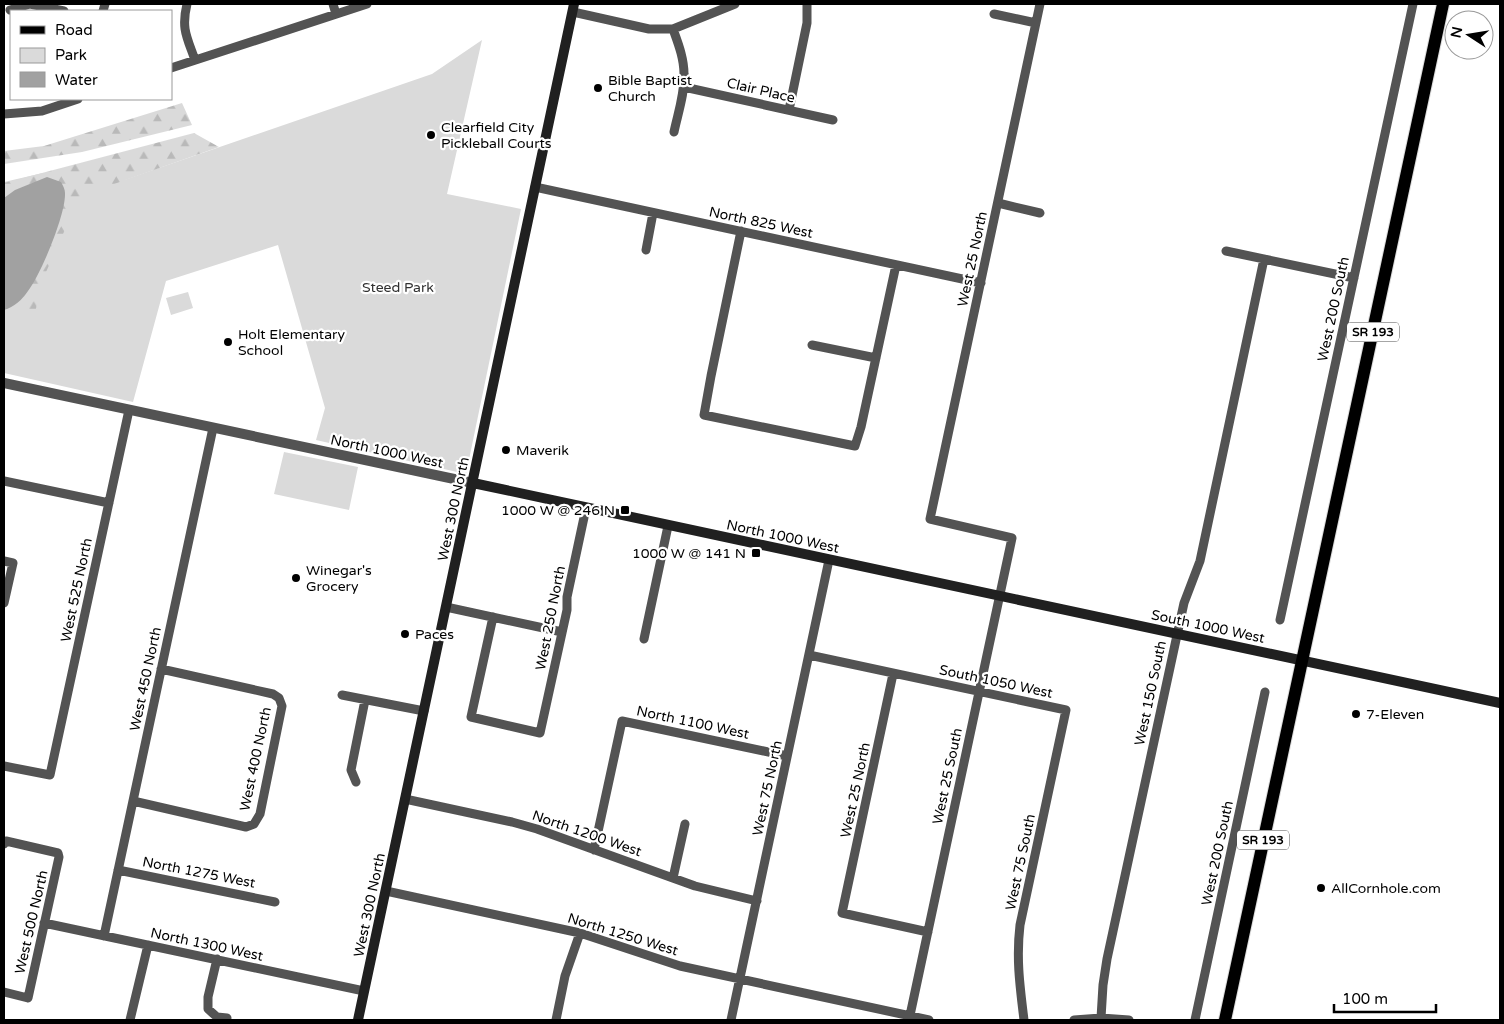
<svg xmlns="http://www.w3.org/2000/svg" width="1504" height="1024" viewBox="0 0 1504 1024" font-family="'Varela Round',sans-serif">
<defs>
<pattern id="forest-firs" width="22" height="20" patternUnits="userSpaceOnUse" patternTransform="scale(1.25)"><rect width="22" height="20" fill="#dadada"/><path d="M5 1l3.5 6h-7zM16 11l3.5 6h-7z" fill="#b9b9b9"/></pattern>
</defs>
<rect width="100%" height="100%" fill="#fff"/>
<path fill="#dadada" d="M482 40 447 194 521 209 466 474 316 440 325 408 278 245 166 281 133 402 4 373V182L43 173 124 180 432 74Z
M188 292 193 308 171 315 166 298Z
M284 452 358 467 349 510 274 494Z"/>
<path fill="url(#forest-firs)" d="M182 103 192 125 82 152 4 164V151L44 146Z
M194 133 219 147 80 196 42 281 35 313 13 307 28 291 15 190 4 198V183Z"/>
<path fill="#a1a1a1" d="M47 177 61 182C63 186 65 189 65 193 66 214 41 274 28 291 22 300 14 307 4 310V198L15 190Z"/>
<g fill="none" stroke-linecap="round" stroke-linejoin="round">
<defs>
<path id="primary" d="M1225 1020 1443 4"/>
</defs>
<use href="#primary" stroke="#dbdbdb" stroke-width="14"/>
<path stroke="#535353" stroke-width="9" d="M187 4C181 29 187 37 195 60
M333 4 336 14
M10 10 30 4 64 11
M103 11 105 4
M573 12 649 29H673L735 4
M994 14 1036 23
M673 29C678 43 684 58 684 74 685 93 678 113 674 132
M171 68 367 4
M684 87 833 120
M789 110 807 23V4
M4 114 42 111 78 99
M535 187 981 283
M998 203 1040 213
M741 231 711 376 704 415 855 446 861 427 896 265
M646 250 653 213
M1226 251 1354 278
M812 345 876 358
M4 481 109 503
M4 561 13 563 4 603
M446 607 562 632
M493 617 471 717 540 733 567 610V597L586 508
M1280 620 1413 4
M644 639 668 526
M809 655 1066 710 1020 925C1016 959 1020 987 1024 1020
M893 674 842 913 928 932
M342 695 424 711
M4 766 50 775 129 410
M356 782 351 770 365 700
M405 799 512 822 537 829 695 886 757 901
M133 801 246 827 254 824 260 814 282 706 279 698 273 694 161 669
M4 844 6 841 58 853 59 857 28 998 4 992
M594 850 622 721 787 756
M118 870 275 902
M673 878 685 824
M386 891 580 933 680 966 929 1020
M44 923 364 991
M104 936 213 428
M217 959 208 997V1009L217 1017 227 1018
M1101 1018 1103 985 1107 959 1179 626 1184 603 1200 561 1264 259
M130 1020 148 945
M556 1020 565 976 580 933
M731 1020 829 560
M909 1020 1012 538 930 519 1040 4
M1074 1020 1101 1018 1129 1020
M1195 1020 1265 692"/>
<path stroke="#535353" stroke-width="10" d="M4 383 473 483"/>
<path stroke="#202020" stroke-width="10" d="M473 483 1500 703
M358 1020 574 4"/>
<use href="#primary" stroke="#000" stroke-width="12"/>
</g>
<g fill="#000" stroke="#fff" stroke-width="2">
<circle cx="598" cy="88" r="5"/>
<circle cx="431" cy="135" r="5"/>
<circle cx="228" cy="342" r="5"/>
<circle cx="506" cy="450" r="5"/>
<rect x="620" y="505" width="10" height="10" rx="2.5"/>
<rect x="751" y="548" width="10" height="10" rx="2.5"/>
<circle cx="296" cy="578" r="5"/>
<circle cx="405" cy="634" r="5"/>
<circle cx="1356" cy="714" r="5"/>
<circle cx="1321" cy="888" r="5"/>
</g>
<g text-anchor="middle" stroke-width="4.5" stroke-linejoin="round" paint-order="stroke">
<g fill="#fff" stroke="#4c4c4c" stroke-width="1">
<rect x="1347" y="322.5" width="52" height="19" rx="4"/>
<rect x="1237" y="830.5" width="52" height="19" rx="4"/>
</g>
<g font-size="12" font-weight="bold" fill="#000">
<text x="1373" y="336">SR 193</text>
<text x="1263" y="844">SR 193</text>
</g>
<g font-size="14" fill="#000" stroke="#fff" text-anchor="start">
<text x="608" y="85">Bible Baptist<tspan x="608" dy="16">Church</tspan></text>
<text x="441" y="132">Clearfield City<tspan x="441" dy="16">Pickleball Courts</tspan></text>
<text x="238" y="339">Holt Elementary<tspan x="238" dy="16">School</tspan></text>
<text x="516" y="455">Maverik</text>
<text x="615" y="515" text-anchor="end">1000 W @ 246 N</text>
<text x="746" y="558" text-anchor="end">1000 W @ 141 N</text>
<text x="306" y="575">Winegar's<tspan x="306" dy="16">Grocery</tspan></text>
<text x="415" y="639">Paces</text>
<text x="1366" y="719">7-Eleven</text>
<text x="1331" y="893">AllCornhole.com</text>
</g>
<g font-size="14" fill="#000" stroke="#fff">
<text transform="translate(761 90) rotate(13)" y="5">Clair Place</text>
<text transform="translate(761 222) rotate(12)" y="5">North 825 West</text>
<text transform="translate(972 259) rotate(-78)" y="5">West 25 North</text>
<text transform="translate(1333 309) rotate(-78)" y="5">West 200 South</text>
<text transform="translate(387 451) rotate(12)" y="5">North 1000 West</text>
<text transform="translate(453 509) rotate(-78)" y="5">West 300 North</text>
<text transform="translate(783 536) rotate(12)" y="5">North 1000 West</text>
<text transform="translate(76 590) rotate(-78)" y="5">West 525 North</text>
<text transform="translate(550 618) rotate(-79)" y="5">West 250 North</text>
<text transform="translate(1208 626) rotate(12)" y="5">South 1000 West</text>
<text transform="translate(145 679) rotate(-78)" y="5">West 450 North</text>
<text transform="translate(996 681) rotate(12)" y="5">South 1050 West</text>
<text transform="translate(1150 693) rotate(-78)" y="5">West 150 South</text>
<text transform="translate(693 722) rotate(12)" y="5">North 1100 West</text>
<text transform="translate(255 759) rotate(-78)" y="5">West 400 North</text>
<text transform="translate(947 776) rotate(-78)" y="5">West 25 South</text>
<text transform="translate(767 788) rotate(-78)" y="5">West 75 North</text>
<text transform="translate(855 790) rotate(-78)" y="5">West 25 North</text>
<text transform="translate(587 833) rotate(19)" y="5">North 1200 West</text>
<text transform="translate(1217 853) rotate(-78)" y="5">West 200 South</text>
<text transform="translate(1020 862) rotate(-78)" y="5">West 75 South</text>
<text transform="translate(199 872) rotate(11)" y="5">North 1275 West</text>
<text transform="translate(369 905) rotate(-78)" y="5">West 300 North</text>
<text transform="translate(31 922) rotate(-77)" y="5">West 500 North</text>
<text transform="translate(623 934) rotate(17)" y="5">North 1250 West</text>
<text transform="translate(207 944) rotate(12)" y="5">North 1300 West</text>
</g>
<g font-size="14" fill="#313131" stroke="#fff">
<text x="398" y="292">Steed Park</text>
</g>
</g>
<rect width="1504" height="1024" fill="none" stroke="#000000" stroke-width="10"/>
<rect x="10" y="10" width="162" height="90" fill="#ffffff" stroke="#999999"/>
<rect x="20" y="26" width="25" height="8" fill="#000000" stroke="#999999"/>
<text x="55" y="35" font-size="15" fill="#000000">Road</text>
<rect x="20" y="48" width="25" height="15" fill="#dadada" stroke="#999999"/>
<text x="55" y="60" font-size="15" fill="#000000">Park</text>
<rect x="20" y="72" width="25" height="15" fill="#a1a1a1" stroke="#999999"/>
<text x="55" y="85" font-size="15" fill="#000000">Water</text>
<g transform="translate(1469 35) rotate(282)"><circle r="24" fill="#ffffff" stroke="#999999"/>
<path d="M0-4L9 19L0 12L-9 19Z" fill="#000000"/>
<text y="-8" font-size="14" font-weight="bold" text-anchor="middle" fill="#000000">N</text>
</g>
<path d="M1334 1004v8h102v-8" fill="none" stroke="#000000" stroke-width="2.5"/>
<text x="1342" y="1004" font-size="15" fill="#000000" stroke="#ffffff" stroke-width="4" paint-order="stroke">100 m</text>
</svg>
